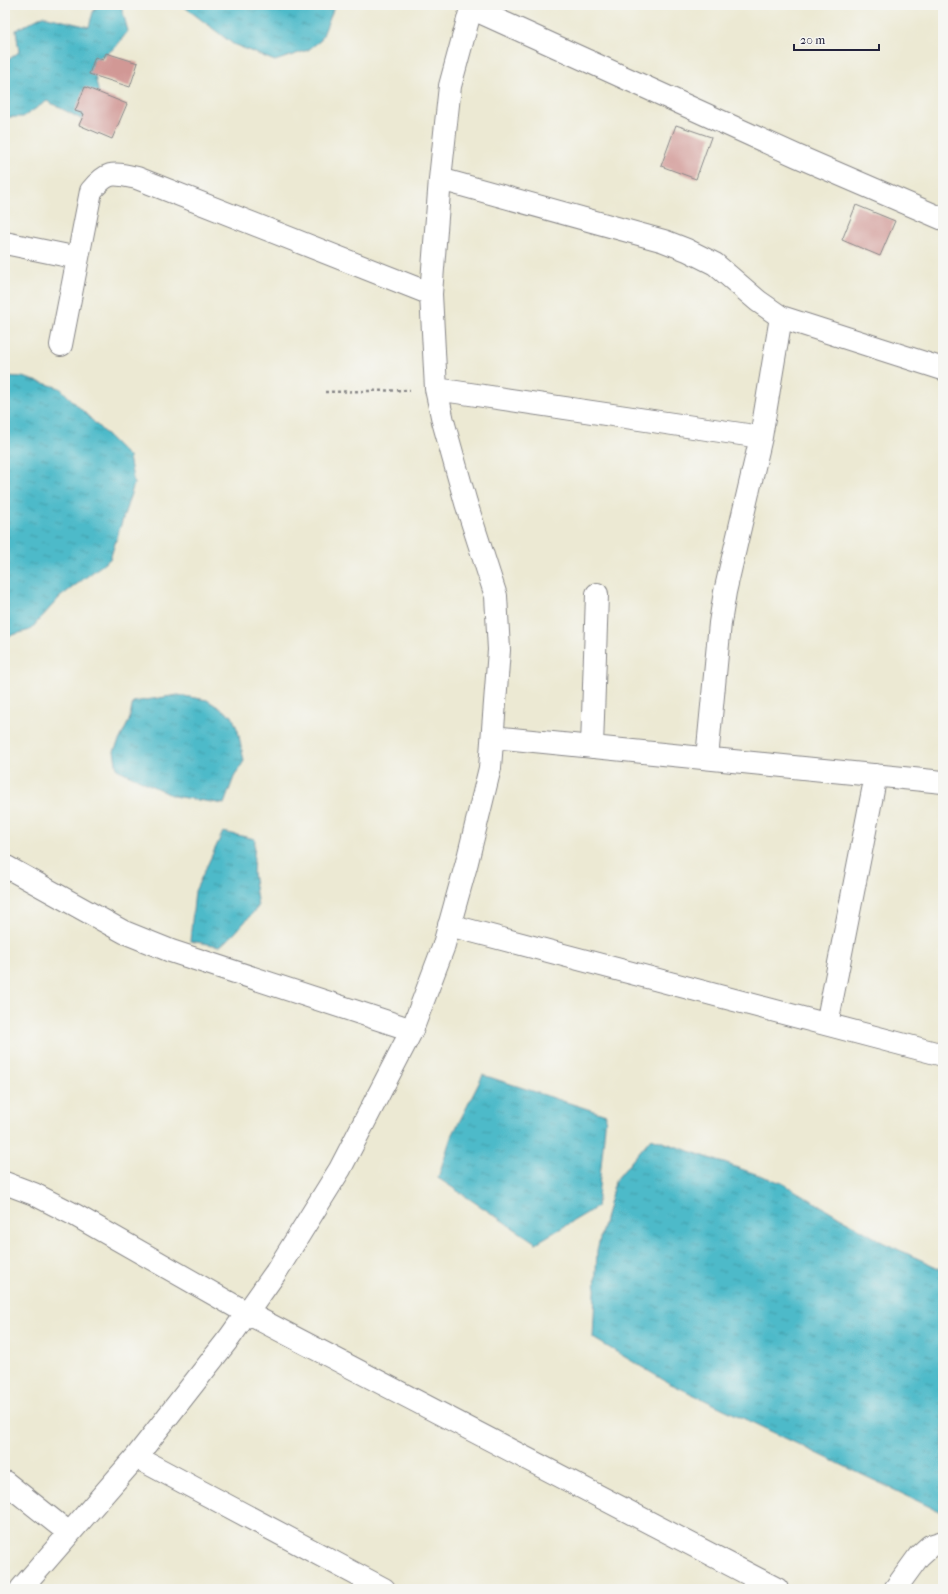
<svg xmlns="http://www.w3.org/2000/svg" width="948" height="1594" viewBox="0 0 948 1594" font-family="'IM FELL French Canon',serif">
<defs>
<pattern id="water-ripples" width="26" height="14" patternUnits="userSpaceOnUse"><rect width="26" height="14" fill="#4ebac9"/><path d="M2 4q2-2 4 0t4 0M15 11q2-2 4 0t4 0" fill="none" stroke="#4097a4"/></pattern>
</defs>
<rect width="100%" height="100%" fill="#f6f6f2"/>
<filter id="ink" filterUnits="userSpaceOnUse"><feTurbulence type="fractalNoise" baseFrequency=".025" numOctaves="2"/><feDisplacementMap in="SourceGraphic" scale="8" xChannelSelector="R" yChannelSelector="G"/><feConvolveMatrix kernelMatrix="1 2 1 2 8 2 1 2 1" color-interpolation-filters="sRGB"/></filter>
<filter id="wash" filterUnits="userSpaceOnUse"><feTurbulence type="fractalNoise" baseFrequency=".012" numOctaves="4" result="noise"/><feDisplacementMap in="SourceGraphic" scale="16" xChannelSelector="R" yChannelSelector="G"/><feGaussianBlur stdDeviation="0.9" result="paint"/><feColorMatrix in="noise" values="0 0 0 0 0 0 0 0 0 0 0 0 0 0 0 0 0 1.4 0 .05"/><feComposite in="paint" operator="in"/></filter>
<g filter="url(#wash)">
<rect width="100%" height="100%" fill="#ece9d3"/>
<path fill="url(#water-ripples)" stroke="#386e82" d="M98 5H121L128 31 115 48 92 62 101 104 85 121 47 101 23 117H5V62L19 52 16 30 43 16 89 27 93 12Z
M182 5H335L321 40 308 50 275 61 233 44Z
M5 376 22 377 60 388 129 457 134 484 110 559 60 597 30 630 5 637Z
M178 695 207 700 232 716 238 731 244 761 234 777 224 804 173 796 117 769 114 751 129 721 133 702Z
M223 832 255 839 253 873 258 907 234 934 220 946 190 941 195 891Z
M483 1075 606 1115 597 1207 536 1243 438 1178 450 1140Z
M651 1138 782 1183 884 1243 943 1270V1513L667 1382 593 1338 597 1250 615 1181Z"/>
<g id="blocks">
<path fill="#d19895" d="M106 53 138 63 130 87 89 74 95 57 103 60Z
M85 87 127 104 112 139 79 125 84 114 75 111Z
M676 125 711 137 696 179 661 166Z
M856 205 895 221 880 256 842 240Z"/>
</g>
</g>
<g filter="url(#ink)">
<use href="#blocks" fill-opacity="0" stroke="#878687" stroke-width="1"/>
<g fill="none" stroke-linecap="round" stroke-linejoin="round">
<defs>
<path id="street" d="M471 8 797 156 943 219
M440 179 664 241 687 250 715 264 758 301 781 317 943 369
M5 243 78 258
M61 345 91 191C108 170 113 173 137 178L431 294
M436 389 761 437
M493 737 943 782
M592 747 597 594
M707 758 720 623 725 592 761 437 781 317
M5 866 124 932 171 951 412 1030
M449 925 943 1055
M827 1024 876 775
M5 1183 34 1194 75 1215 247 1313 777 1589
M136 1457 384 1589
M5 1482 69 1533
M21 1589 136 1457 230 1337 276 1272 340 1169 412 1030 443 948 467 862 490 768 499 650 496 596 466 503 443 421 436 389 431 294 440 179 450 86 472 5
M895 1589 919 1556 930 1546 943 1542"/>
</defs>
<use href="#street" stroke="#878687" stroke-width="24"/>
<path stroke="#878687" stroke-width="2.5" stroke-dasharray="3 3" stroke-linecap="butt" d="M325 392 410 390"/>
<use href="#street" stroke="#fff" stroke-width="22"/>
</g>
</g>
<rect width="948" height="1594" fill="none" stroke="#f6f6f2" stroke-width="20"/>
<path d="M794 44v6h85v-6" fill="none" stroke="#22223b" stroke-width="2"/>
<text x="800" y="44" font-size="12" fill="#22223b" stroke="#f6f6f2" stroke-width="3" paint-order="stroke">20 m</text>
</svg>
